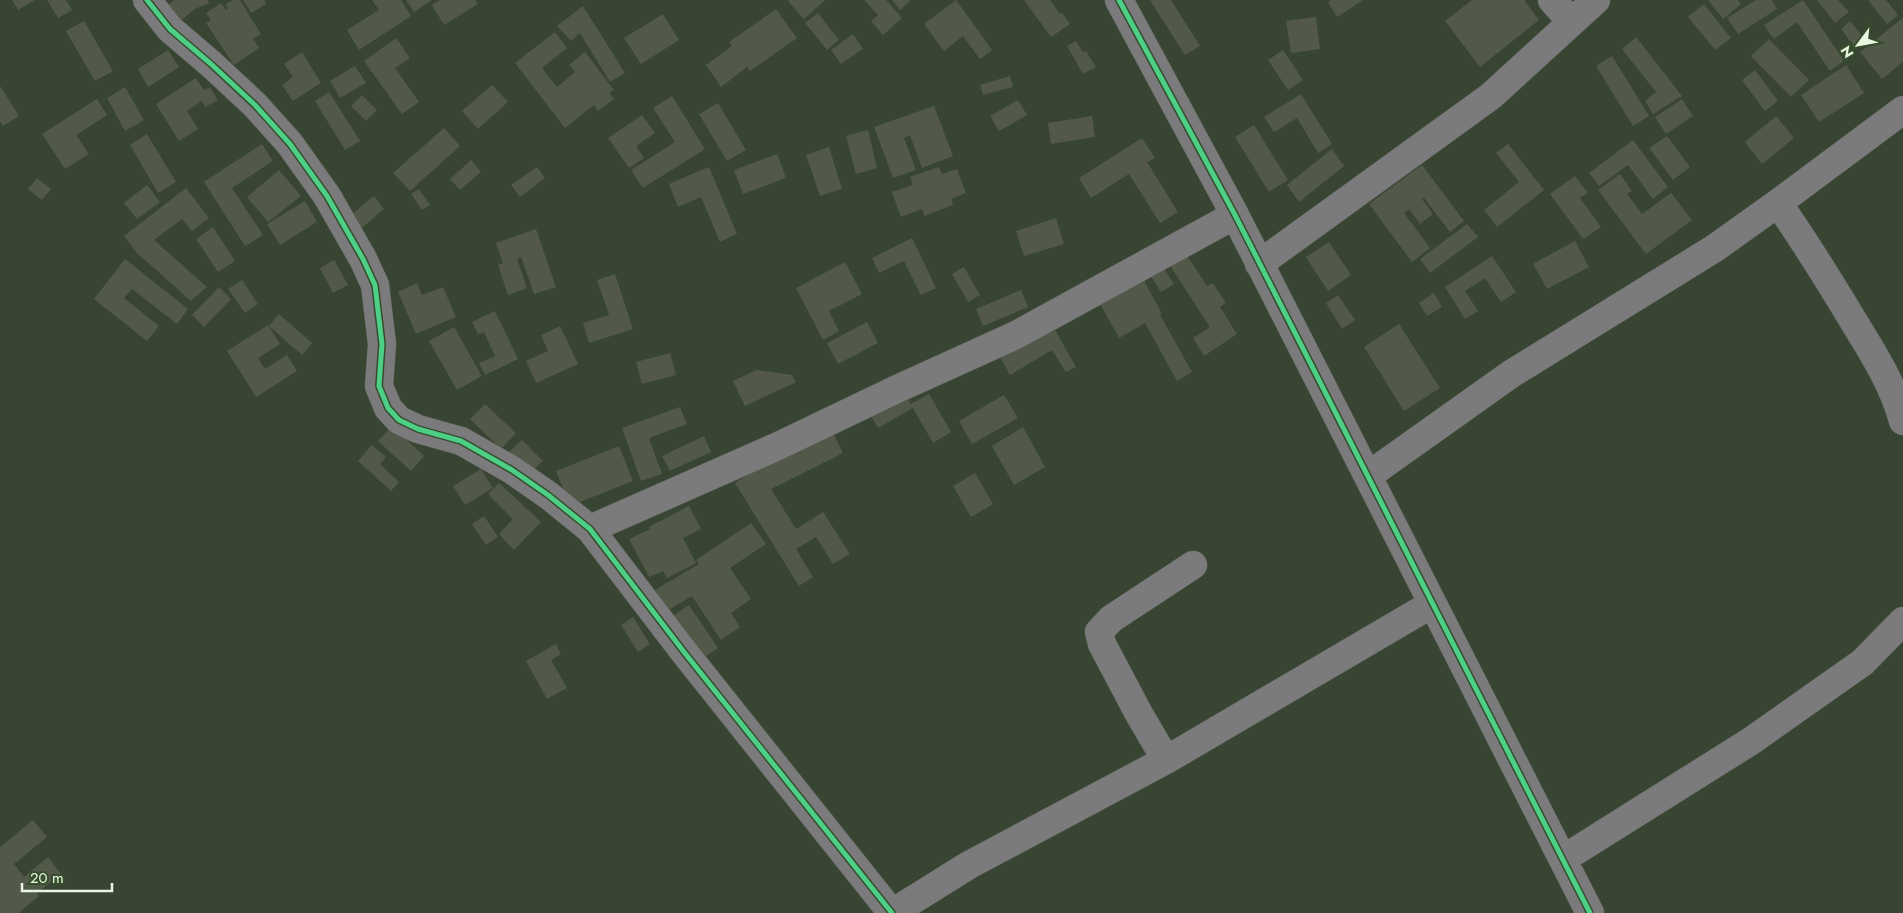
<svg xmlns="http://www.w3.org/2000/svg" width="1903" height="913" viewBox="0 0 1903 913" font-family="Jost,sans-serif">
<rect width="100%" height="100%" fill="#394533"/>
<path fill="#525948" d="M12 0H35L18 10Z
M47 0H66L72 10 58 18Z
M174 0H208L209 3 195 9 178 23 166 7Z
M233 0H240L261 34 253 39 259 48 234 65 206 23 211 20 206 13 221 3 226 10 228 8 226 4Z
M243 0H264L266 4 251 13Z
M372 0H401L411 16 359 50 347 30 379 10Z
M406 0H432L414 12Z
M440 0H475L478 4 444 25 432 5Z
M789 0H825L804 19 788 1Z
M864 0H886L902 18 883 35 871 21 878 15Z
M892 0H911L900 10Z
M956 0 992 50 980 59 963 36 944 51 924 24Z
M1024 0H1050L1060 14 1062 13 1070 24 1051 37Z
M1150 0H1171L1200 46 1185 55Z
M1331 0H1363L1337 17 1328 2Z
M1472 0H1524L1539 20 1480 67 1445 21Z
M1708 0H1738L1741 4 1723 19Z
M1756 0H1772L1777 9 1738 34 1727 18Z
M1803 0 1844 61 1830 71 1797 22 1774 39 1764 25Z
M1817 0H1838L1849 12 1835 23Z
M1868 0H1886L1898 15 1887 24Z
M1704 4 1731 38 1715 50 1688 17Z
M583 6 625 73 610 82 580 33 571 41 557 26Z
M776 9 797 38 750 71 747 67 721 87 706 65 732 46 729 42Z
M818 13 839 40 827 50 805 23Z
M663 14 679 40 641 64 624 38Z
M1316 17 1320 49 1291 53 1286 21Z
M1903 18V62L1882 79 1860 52Z
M84 21 113 71 95 81 66 31Z
M1850 21 1866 41 1856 49 1841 29Z
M555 32 567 48 542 68 557 87 575 72 569 65 585 52 614 90 609 93 614 99 598 111 594 105 565 128 515 63Z
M853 34 863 49 841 64 831 50Z
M1636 37 1682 96 1653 114 1645 101 1656 92 1622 49Z
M396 38 410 58 395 68 419 102 402 114 364 61Z
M1769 39 1809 80 1791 97 1751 56Z
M1076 41 1083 52 1086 51 1096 67 1083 74 1067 46Z
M168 50 179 67 148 87 138 69Z
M1283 50 1303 80 1288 90 1268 60Z
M302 52 321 83 293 101 282 85 293 77 284 64Z
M1612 56 1649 116 1633 126 1596 66Z
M1846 65 1864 93 1819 122 1801 95Z
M355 66 366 83 340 98 330 81Z
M1755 70 1778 101 1765 111 1742 80Z
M1010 76 1013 87 983 95 980 85Z
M196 78 204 90 210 87 218 100 205 107 202 101 187 111 198 129 179 141 156 104Z
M492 85 508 102 478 129 462 111Z
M0 86 19 116 3 126 0 121Z
M125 87 144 120 125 131 107 98Z
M329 92 360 141 345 150 315 101Z
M1301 94 1332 144 1318 153 1297 118 1274 132 1264 117Z
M362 95 377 110 366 121 351 106Z
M672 96 705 149 643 188 631 170 675 142 653 108Z
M97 99 107 115 76 135 89 154 65 169 42 134Z
M1682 99 1693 116 1666 134 1655 117Z
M1018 100 1027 115 999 131 990 116Z
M718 103 746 150 727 161 699 114Z
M934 106 953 156 922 168 910 135 904 138 916 170 893 178 874 127Z
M642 115 655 133 636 146 644 158 629 168 608 138Z
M1092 116 1095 137 1051 144 1048 123Z
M1776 116 1794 138 1762 164 1745 142Z
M1254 125 1288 180 1269 192 1235 137Z
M444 128 460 146 410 191 393 173Z
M868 130 877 168 856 174 846 136Z
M147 134 176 182 158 193 130 145Z
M1667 136 1690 167 1673 180 1649 148Z
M1142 138 1155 158 1147 162 1178 212 1160 223 1129 174 1091 198 1079 178Z
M1633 140 1668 187 1653 199 1628 165 1599 186 1589 173Z
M262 144 273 161 232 188 263 235 245 246 204 182Z
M1508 144 1544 190 1497 227 1484 210 1519 182 1496 153Z
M829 147 842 189 820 196 806 155Z
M1332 149 1344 166 1299 202 1287 185Z
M777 154 786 178 743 194 734 170Z
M471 160 481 172 460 190 450 179Z
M1422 165 1464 221 1450 232 1424 198 1422 199 1433 214 1420 224 1409 209 1404 213 1430 248 1412 262 1369 204Z
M537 167 545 178 520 197 511 185Z
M709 167 737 234 720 242 701 197 678 207 669 184Z
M939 167 942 174 957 169 966 193 951 199 953 205 924 216 922 209 901 217 892 192 913 185 910 177Z
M279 170 301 196 268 222 247 197Z
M1620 174 1632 191 1627 194 1642 214 1671 193 1692 220 1646 254 1598 190Z
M1575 176 1588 193 1580 198 1601 227 1583 239 1550 194Z
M37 178 51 189 42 200 28 189Z
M147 185 160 202 137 219 124 203Z
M186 188 209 218 192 231 182 219 154 240 207 287 191 301 137 253 124 236Z
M419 189 430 205 422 210 411 194Z
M374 196 384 209 357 232 346 219Z
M305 201 317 222 280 245 267 224Z
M1056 218 1064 244 1024 256 1016 231Z
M1467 224 1478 237 1430 273 1420 259Z
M213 227 235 261 218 272 196 239Z
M536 229 556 287 534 294 521 257 517 259 527 288 508 295 498 265 503 263 496 243Z
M912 238 936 288 921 295 904 261 879 273 872 258Z
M1575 241 1589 267 1547 289 1533 264Z
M1329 242 1351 275 1328 291 1306 257Z
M1186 254 1207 286 1213 283 1226 303 1220 307 1237 334 1204 356 1193 338 1210 327 1169 264Z
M1492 256 1516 292 1501 302 1485 278 1465 291 1478 311 1465 319 1445 287Z
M125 259 188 309 177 324 132 289 124 298 159 326 147 341 94 299Z
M334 260 348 285 333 293 320 268Z
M845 262 862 294 829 311 839 331 823 340 796 288Z
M964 267 980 295 968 302 952 274Z
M1163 267 1174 284 1161 292 1150 275Z
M615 274 633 329 589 343 583 323 609 315 597 280Z
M1141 275 1162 314 1160 315 1192 372 1177 381 1145 323 1119 338 1098 300Z
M242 280 258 304 245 313 228 289Z
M417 283 422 295 443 287 456 317 416 334 398 292Z
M219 287 231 299 204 327 192 315Z
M1021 290 1028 307 983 326 976 309Z
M1434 293 1442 307 1427 316 1419 303Z
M1338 295 1355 320 1342 329 1326 303Z
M495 311 518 359 485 375 479 363 495 356 484 332 478 334 472 322Z
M279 314 312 343 302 355 269 326Z
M1050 321 1076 367 1066 372 1052 350 1010 375 997 352Z
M867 322 878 343 838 364 827 343Z
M1399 324 1440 388 1404 411 1364 347Z
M268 325 280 344 258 358 265 369 287 355 297 371 256 397 227 351Z
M560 326 578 364 536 383 526 361 548 351 541 335Z
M454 327 482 376 457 390 429 341Z
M670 353 676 375 642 384 636 362Z
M756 370 792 375 796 382 745 406 733 381Z
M905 394 911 404 929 394 951 432 933 443 913 408 878 428 870 414Z
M1004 395 1018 418 972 444 959 421Z
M485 404 516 433 501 449 470 419Z
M680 407 687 424 649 438 662 474 641 481 622 428Z
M392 426 424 456 411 471 378 441Z
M1023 427 1045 467 1014 485 992 446Z
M832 431 843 453 771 489 796 529 823 512 850 554 833 564 816 537 796 549 813 577 799 586 735 483 758 469Z
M704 436 711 452 670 471 662 456Z
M522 440 543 461 529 474 508 453Z
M372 445 386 457 380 464 399 482 391 491 358 461Z
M619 446 633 481 570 506 556 471Z
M481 469 493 488 465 505 453 486Z
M975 473 993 504 971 517 953 486Z
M499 483 541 522 514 550 499 534 513 519 488 494Z
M689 506 701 529 683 538 696 563 667 578 663 571 649 577 629 539 650 529 649 527Z
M484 516 498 537 486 545 472 524Z
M751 523 766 544 730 568 751 599 731 613 740 627 721 640 692 596 667 611 655 590 699 564 696 560Z
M689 605 718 648 700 660 671 617Z
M633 617 650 644 638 652 621 625Z
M556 644 561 654 551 660 567 688 547 699 526 661Z
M33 820 47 837 14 864 24 877 48 857 61 874 37 893 39 896 18 913H0V847Z"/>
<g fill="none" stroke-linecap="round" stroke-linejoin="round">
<defs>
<path id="minor" d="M147 0 170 29 211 64 255 105 290 144 327 196 363 259 375 285 382 344 379 386 388 408 399 420 418 429 461 441 512 470 548 495 590 529 684 652 892 913
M1119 0 1235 215 1590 913
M1552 0 1572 22
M1778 203C1805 242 1830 282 1854 322 1873 353 1894 386 1903 421
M1259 264 1491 96 1596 0
M1369 475 1511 374 1715 248 1778 203 1903 110
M590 529 776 447 897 389 1016 335 1235 215
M1166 760 1139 714 1102 644 1099 632 1111 619 1193 565
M1563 859 1751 741 1863 662 1903 621
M892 913 969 865 1166 760 1432 604"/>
</defs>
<use href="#minor" stroke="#566051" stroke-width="29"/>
<use href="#minor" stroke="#7b7a7c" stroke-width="28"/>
<defs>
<path id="cycleway" d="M147 0 170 29 211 64 255 105 290 144 327 196 363 259 375 285 382 344 379 386 388 408 399 420 418 429 461 441 512 470 548 495 590 529 684 652 892 913
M1119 0 1235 215 1590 913"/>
</defs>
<use href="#cycleway" stroke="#364d2b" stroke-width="8"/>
<use href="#cycleway" stroke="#4dcf88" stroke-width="5"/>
</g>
<g transform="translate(1858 45) rotate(238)" stroke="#364d2b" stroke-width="4" paint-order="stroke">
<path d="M0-4L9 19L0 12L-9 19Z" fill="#e8f7e2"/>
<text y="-8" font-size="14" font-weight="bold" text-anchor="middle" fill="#e8f7e2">N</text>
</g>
<path d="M22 883v8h90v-8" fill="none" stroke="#e8f7e2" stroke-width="2.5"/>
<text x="30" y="883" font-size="15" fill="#e8f7e2" stroke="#364d2b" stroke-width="4" paint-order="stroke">20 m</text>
</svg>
